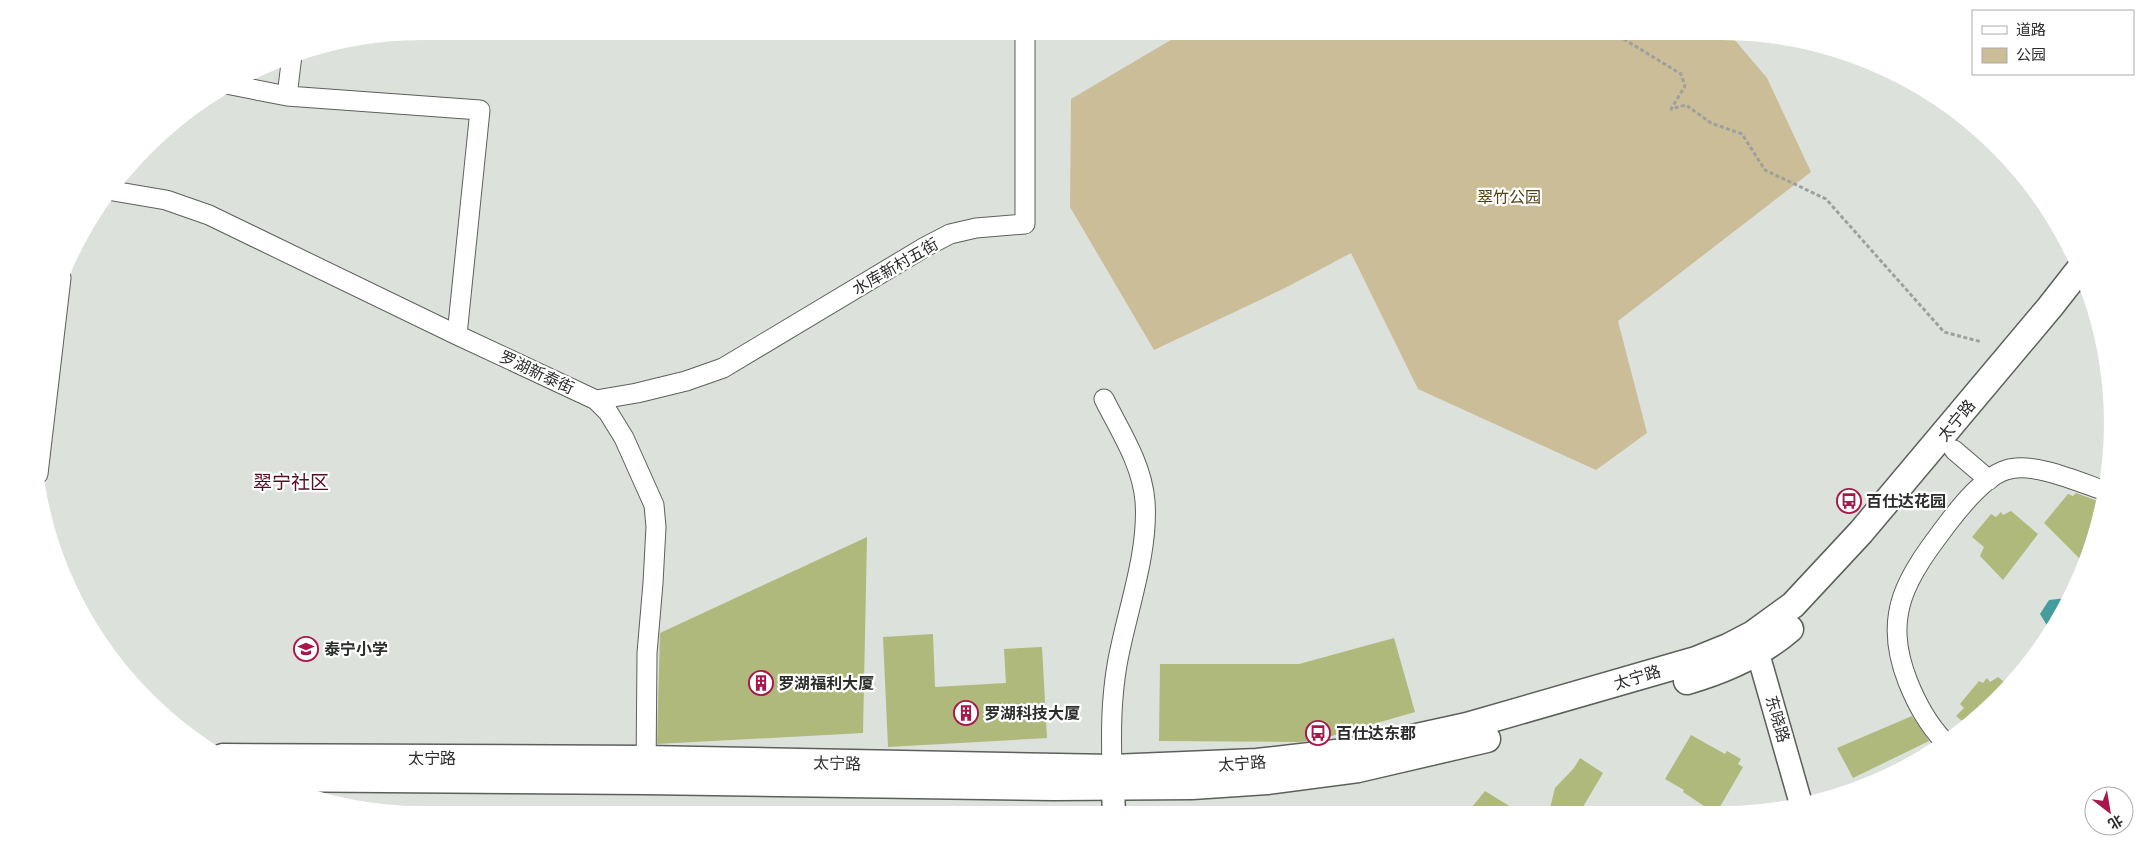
<svg xmlns="http://www.w3.org/2000/svg" width="2144" height="846" viewBox="0 0 2144 846" font-family="'DejaVu Sans','Noto Sans SC',sans-serif">
<rect width="100%" height="100%" fill="#dce1dc"/>
<path fill="#cbbd98" d="M1186 31 1728 32 1767 78 1811 172 1618 321 1647 433 1596 470 1418 389 1351 253 1285 288 1154 350 1070 207 1071 99Z"/>
<path fill="#449c9d" d="M2066 598 2051 632 2040 614 2049 600Z"/>
<path fill="#afb97b" d="M2076 493 2103 503 2099 525 2089 547 2080 559 2044 523 2068 494 2073 496Z
M2011 511 2038 534 2003 580 1980 556 1984 547 1972 537 1991 514 1996 517 2001 512 2003 515Z
M867 537 863 733 657 744 660 633Z
M933 634 935 687 1006 683 1004 649 1042 647 1047 738 888 747 883 637Z
M1394 638 1415 712 1318 740 1299 742 1159 741 1160 664H1299Z
M1998 677 2008 685 1979 718 1967 725 1956 716 1964 708 1960 704 1979 681 1983 683 1987 678 1990 682Z
M1912 716 1929 741 1853 778 1837 748Z
M1691 735 1725 754 1727 751 1741 759 1738 764 1743 767 1717 812H1713L1683 792 1684 790 1665 779Z
M1580 758 1603 773 1580 812H1549L1555 788 1574 768Z
M1485 791 1519 812H1468Z"/>
<g fill="none" stroke-linecap="round" stroke-linejoin="round">
<defs>
<path id="minor" d="M226 84 287 96 480 110 457 335
M287 96 292 55
M113 191 166 200 209 215 457 335 596 400 608 412 624 438 654 505 656 527 653 583 647 653 646 772
M1104 399C1120 431 1142 464 1145 501 1149 554 1126 613 1117 665 1111 701 1111 732 1112 768
M596 400 637 393 686 381 723 368 925 247 950 234 976 228 1025 224V31
M1954 450 1989 480
M38 474 61 278
M1943 740C1928 724 1916 702 1908 682 1881 614 1907 577 1948 523 1961 506 1984 477 2006 470 2032 461 2079 482 2105 491"/>
<path id="tertiary" d="M1753 636 1801 804
M1112 769 1114 813"/>
<path id="secondary" d="M1687 681C1725 670 1760 655 1790 629
M223 757 646 759 1112 768 1257 762 1353 751 1467 726 1696 660 1728 647 1753 634 1793 605 1861 532 2050 307 2079 270
M259 778 646 781 1054 787 1192 786 1267 781 1358 769 1487 739"/>
</defs>
<use href="#minor" stroke="#5c605b" stroke-width="21"/>
<use href="#tertiary" stroke="#5c605b" stroke-width="25"/>
<use href="#secondary" stroke="#5c605b" stroke-width="29"/>
<path stroke="#9da09d" stroke-width="3" stroke-dasharray="4 2.5" stroke-linecap="butt" d="M1589 31 1593 38H1622L1681 74 1685 86 1671 109 1686 105 1711 123 1742 134 1765 170 1826 199 1944 332 1982 342"/>
<use href="#minor" stroke="#fff" stroke-width="19"/>
<use href="#tertiary" stroke="#fff" stroke-width="22"/>
<use href="#secondary" stroke="#fff" stroke-width="26"/>
</g>
<defs>
<symbol id="bus-ring" viewBox="-11 -11 22 22"><circle r="9.5" fill="#fff" stroke="#a9164a" stroke-width="1.5"/><path d="M-5-6H5V4H4V6H2V4H-2V6H-4V4H-5ZM-3.5-4V0h7V-4ZM-3.5 1.2v1.5H-2V1.2ZM2 1.2v1.5H3.5V1.2Z" fill="#a9164a"/></symbol>
<symbol id="school-ring" viewBox="-11 -11 22 22"><circle r="9.5" fill="#fff" stroke="#a9164a" stroke-width="1.5"/><path d="M0-5L7-2L0 1L-7-2ZM-4 1L0 2.5L4 1V4Q0 6-4 4Z" fill="#a9164a"/></symbol>
<symbol id="building-ring" viewBox="-11 -11 22 22"><circle r="9.5" fill="#fff" stroke="#a9164a" stroke-width="1.5"/><path d="M-4-6H4V6H1V3H-1V6H-4ZM-2.5-4.3h1.7v1.8h-1.7ZM.8-4.3h1.7v1.8H.8ZM-2.5-1h1.7V.8h-1.7ZM.8-1h1.7V.8H.8Z" fill="#a9164a"/></symbol>
</defs>
<g fill-rule="evenodd">
<use href="#bus-ring" x="1835" y="487" width="28" height="28"/>
<use href="#school-ring" x="292" y="635" width="28" height="28"/>
<use href="#building-ring" x="747" y="669" width="28" height="28"/>
<use href="#building-ring" x="952" y="699" width="28" height="28"/>
<use href="#bus-ring" x="1304" y="719" width="28" height="28"/>
</g>
<g text-anchor="middle" stroke-width="4.5" stroke-linejoin="round" paint-order="stroke">
<g font-size="16" fill="#514010" stroke="#fff">
<text x="1509" y="203">翠竹公园</text>
</g>
<g font-size="16" fill="#2c2e2c" stroke="#fff">
<text transform="translate(895 266) rotate(-30)" y="6">水库新村五街</text>
<text transform="translate(537 372) rotate(25)" y="6">罗湖新泰街</text>
<text transform="translate(1956 420) rotate(-50)" y="6">太宁路</text>
<text transform="translate(1637 677) rotate(-17)" y="6">太宁路</text>
<text transform="translate(1778 719) rotate(74)" y="6">东晓路</text>
<text x="432" y="764">太宁路</text>
<text transform="translate(837 763) rotate(1)" y="6">太宁路</text>
<text transform="translate(1242 763) rotate(-4)" y="6">太宁路</text>
</g>
<g font-size="16" font-weight="bold" fill="#2c2e2c" stroke="#fff" text-anchor="start">
<text x="1866" y="507">百仕达花园</text>
<text x="324" y="655">泰宁小学</text>
<text x="778" y="689">罗湖福利大厦</text>
<text x="984" y="719">罗湖科技大厦</text>
<text x="1336" y="739">百仕达东郡</text>
</g>
<g font-size="19" fill="#520e23" stroke="#fff">
<text x="291" y="489">翠宁社区</text>
</g>
</g>
<path d="M0 0H2144V846H0ZM423 40H1721A383 383 0 0 1 2104 423V423A383 383 0 0 1 1721 806H423A383 383 0 0 1 40 423V423A383 383 0 0 1 423 40Z" fill="#fff" fill-rule="evenodd"/>
<rect x="1972" y="10" width="162" height="65" fill="#ffffff" stroke="#ababab"/>
<rect x="1982" y="26" width="25" height="8" fill="#ffffff" stroke="#ababab"/>
<text x="2016" y="35" font-size="15" fill="#2c2e2c">道路</text>
<rect x="1982" y="48" width="25" height="15" fill="#cbbd98" stroke="#ababab"/>
<text x="2016" y="60" font-size="15" fill="#2c2e2c">公园</text>
<g transform="translate(2109 811) rotate(149)"><circle r="24" fill="#ffffff" stroke="#ababab"/>
<path d="M0-4L9 19L0 12L-9 19Z" fill="#a9164a"/>
<text y="-8" font-size="14" font-weight="bold" text-anchor="middle" fill="#2c2e2c">北</text>
</g>
</svg>
